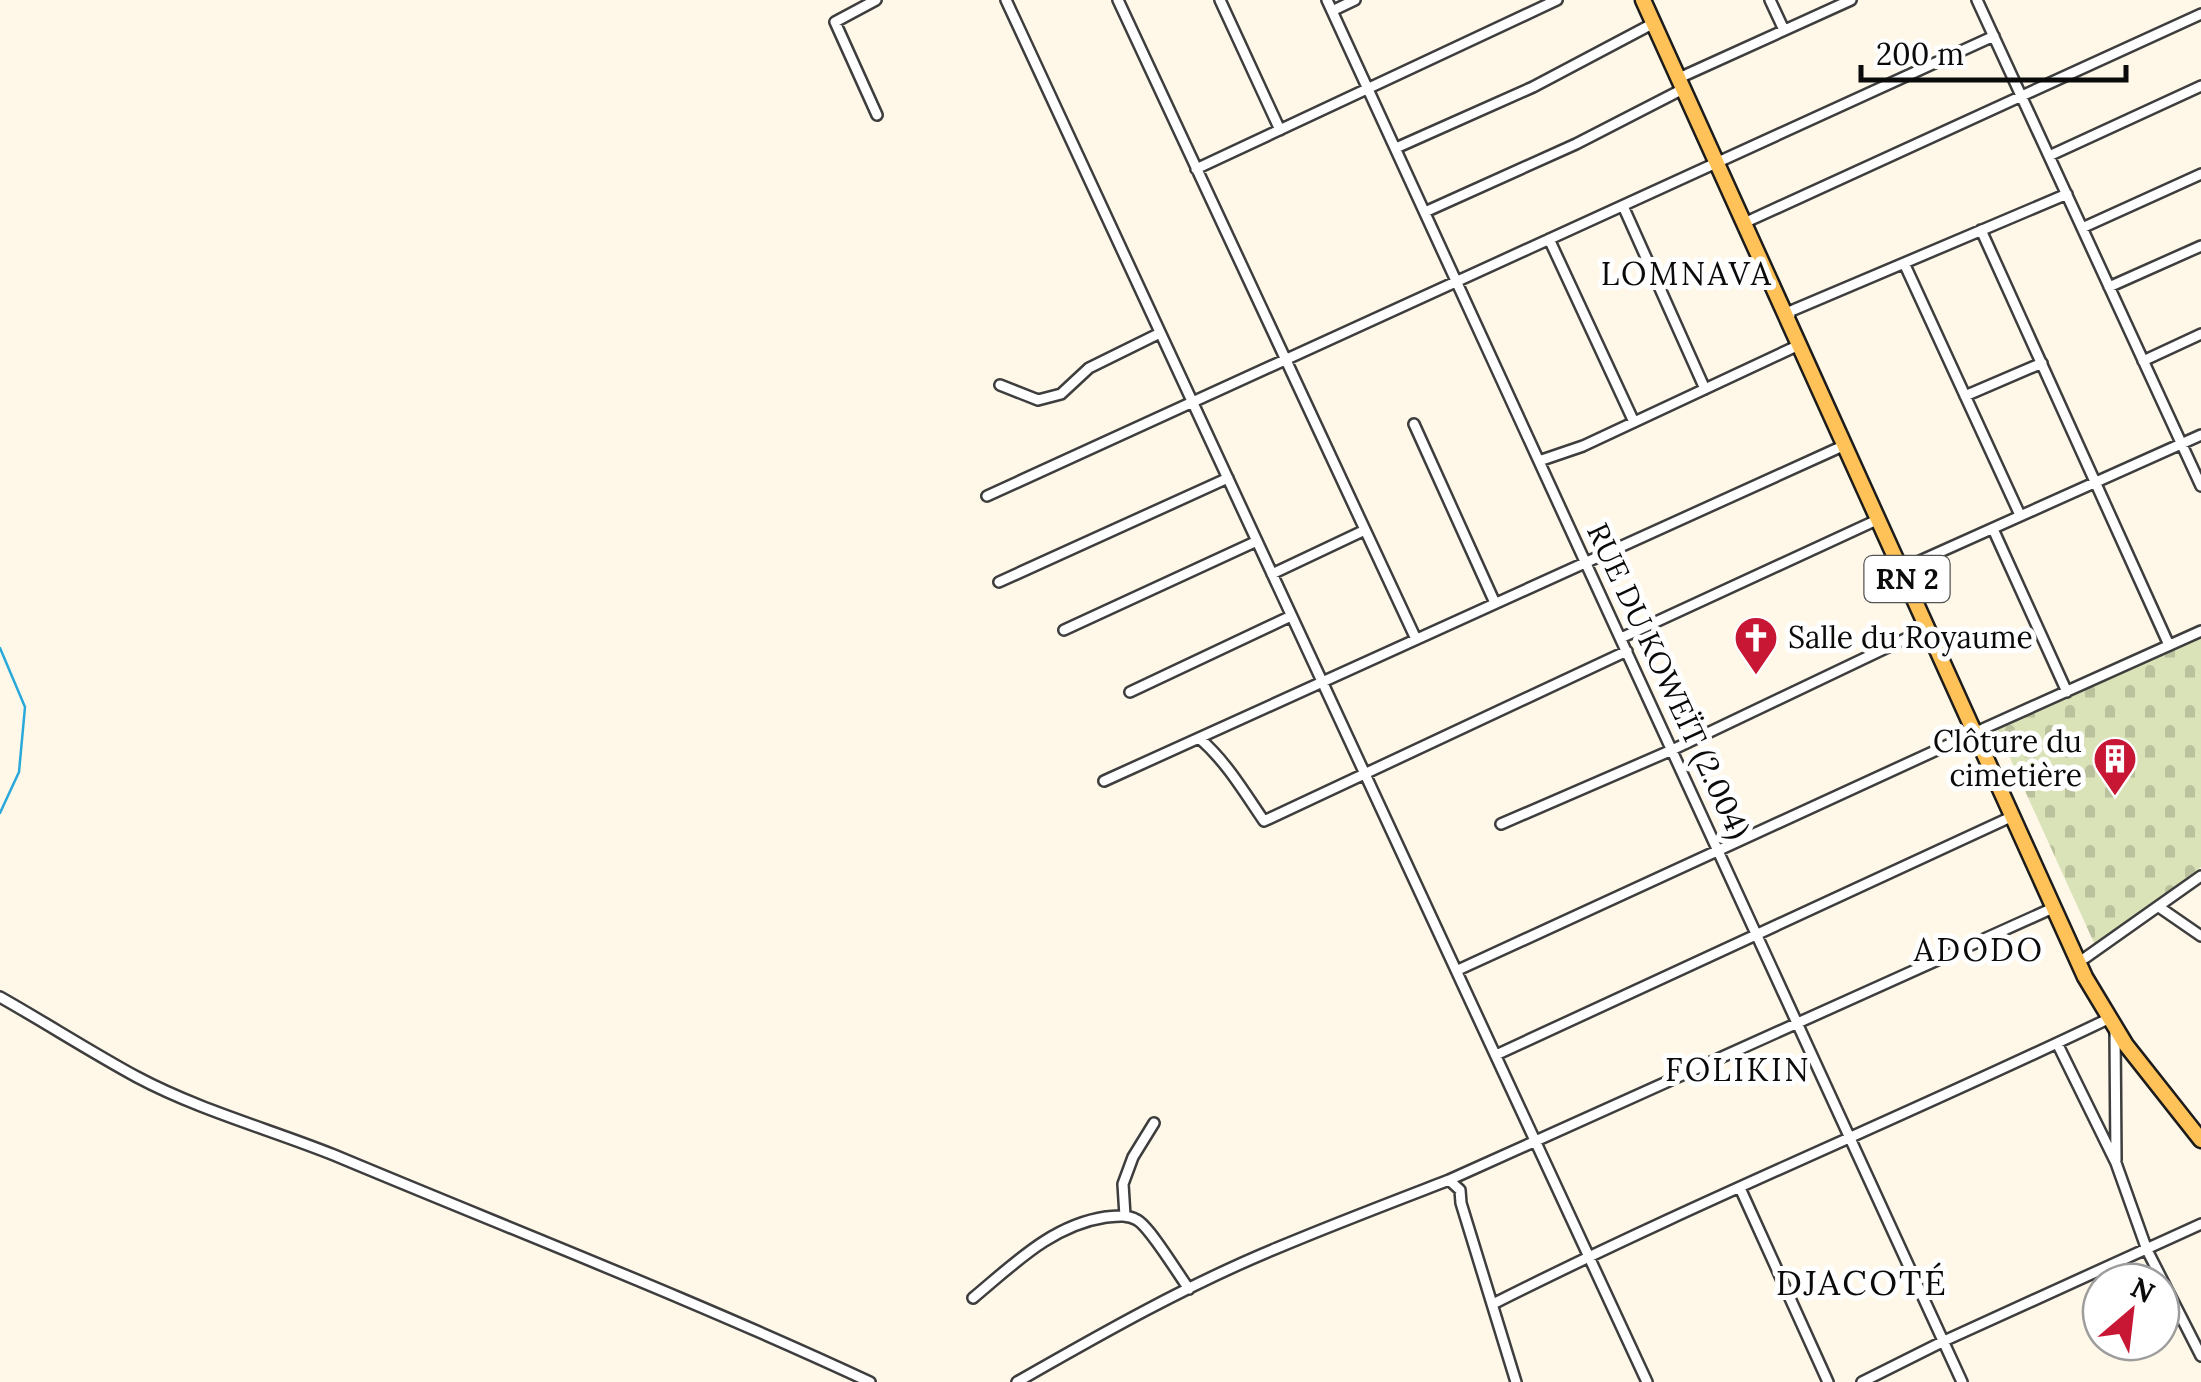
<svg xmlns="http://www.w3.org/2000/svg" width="2201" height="1382" viewBox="0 0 2201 1382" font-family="Lora,serif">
<defs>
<pattern id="cemetery-stones" width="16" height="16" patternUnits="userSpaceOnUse" patternTransform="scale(2.5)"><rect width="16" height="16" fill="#dae2b8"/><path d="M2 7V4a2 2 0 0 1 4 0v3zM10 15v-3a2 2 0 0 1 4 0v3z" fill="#bac19d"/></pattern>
</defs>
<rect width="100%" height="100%" fill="#fff8e9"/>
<path fill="url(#cemetery-stones)" d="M2201 635V867L2095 945 1996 727Z"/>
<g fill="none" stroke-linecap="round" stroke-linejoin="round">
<path stroke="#28a9da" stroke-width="2.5" d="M0 648 25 707 19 772 0 813"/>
<defs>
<path id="street" d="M876 0 835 22 877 115
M1006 0 1647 1382
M1118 0 1416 639
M1220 0 1280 130
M1327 0 1962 1382
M1770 0 1784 30
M1977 0 2201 486
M1332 11 1355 0
M1679 78 1851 0
M1396 148 1533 87 1654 23
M2049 156 2201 86
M1196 169 1557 0
M1623 206 1705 389
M1425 212 1576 144 1683 89
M1744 223 2201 14
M2082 228 2201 174
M1981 230 2169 645
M1549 239 1634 422
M1904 263 2020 515
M2109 287 2201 246
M1789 318 1791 311 2067 194
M2143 361 2201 334
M1000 385 1038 400 1061 394 1089 368 1160 333
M1965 396 2042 363
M1414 424 1495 603
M1539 461 1583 446 1799 345
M987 496 1994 36
M1993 529 2067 692
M1902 569 2201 435
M1272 574 1365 530
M999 582 1228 478
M1064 630 1257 541
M1621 638 1879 519
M1130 692 1291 616
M1199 738C1226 761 1244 792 1264 821L1627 651
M1104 781 1845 445
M1501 824 1672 750 1928 628
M2159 907 2201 936
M2085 958 2201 876
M1458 970 1976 732 2201 631
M0 997C46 1023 91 1052 137 1077 199 1110 269 1129 334 1155 513 1230 694 1300 870 1382
M2115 1030 2116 1160
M2057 1043 2116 1163 2147 1250 2201 1356
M1496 1055 2013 816
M1449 1180 2053 908
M1740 1188 1828 1382
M1125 1216 1123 1184 1133 1157 1154 1123
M973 1298C1014 1264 1052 1225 1106 1217 1116 1216 1127 1214 1137 1220 1150 1227 1178 1274 1189 1289
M1493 1304C1695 1202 1904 1117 2108 1019
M1017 1382C1101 1334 1187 1285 1277 1248 1334 1224 1392 1202 1449 1180L1460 1190 1461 1203 1516 1382
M1862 1382 1944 1341 2201 1224"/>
<path id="primary" d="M1643 0 2085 977 2126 1045 2201 1140"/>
</defs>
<use href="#street" stroke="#3e3e3e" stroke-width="14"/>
<use href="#primary" stroke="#1c1c1c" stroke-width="19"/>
<use href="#street" stroke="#fff" stroke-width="9"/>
<use href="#primary" stroke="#ffc259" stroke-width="14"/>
</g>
<defs>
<symbol id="church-pin" viewBox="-11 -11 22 30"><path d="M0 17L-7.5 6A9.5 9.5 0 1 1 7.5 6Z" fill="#c71735" stroke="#fff"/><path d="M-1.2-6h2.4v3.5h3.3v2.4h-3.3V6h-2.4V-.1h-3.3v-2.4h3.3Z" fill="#fff"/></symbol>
<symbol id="building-pin" viewBox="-11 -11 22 30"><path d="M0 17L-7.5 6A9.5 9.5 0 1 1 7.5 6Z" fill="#c71735" stroke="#fff"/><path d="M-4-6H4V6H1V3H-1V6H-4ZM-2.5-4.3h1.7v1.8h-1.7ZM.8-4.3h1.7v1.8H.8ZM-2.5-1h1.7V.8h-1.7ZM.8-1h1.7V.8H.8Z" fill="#fff"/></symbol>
</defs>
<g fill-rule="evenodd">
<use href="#church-pin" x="1731" y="613" width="50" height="68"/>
<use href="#building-pin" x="2090" y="734" width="50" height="68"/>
</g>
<g text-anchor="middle" stroke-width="10" stroke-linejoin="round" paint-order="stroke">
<rect fill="#fff" stroke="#545454" stroke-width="2.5" x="1864.5" y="556" width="85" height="46" rx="8"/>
<g font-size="28" font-weight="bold" fill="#0b0b0b">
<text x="1907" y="589">RN 2</text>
</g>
<g font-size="30" fill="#0b0b0b" stroke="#fff" text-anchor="start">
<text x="1788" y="648">Salle du Royaume</text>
<text x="2082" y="752" text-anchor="end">Clôture du<tspan x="2082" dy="34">cimetière</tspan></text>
</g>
<g font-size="30" fill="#0b0b0b" stroke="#fff">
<text transform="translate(1668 681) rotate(65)" y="10">RUE DU KOWEÏT (2.004)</text>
</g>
<g font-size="32" letter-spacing="2.5" fill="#0b0b0b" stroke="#fff">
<text x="1687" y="285">LOMNAVA</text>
<text x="1979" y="961">ADODO</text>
<text x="1738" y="1081">FOLIKIN</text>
</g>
<g font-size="35" letter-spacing="2.5" fill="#0b0b0b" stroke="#fff">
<text x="1862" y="1295">DJACOTÉ</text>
</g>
</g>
<g transform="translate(2131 1312) rotate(28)"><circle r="48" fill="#ffffff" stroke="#9d9d9d" stroke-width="2.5"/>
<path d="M0-8L18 38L0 25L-18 38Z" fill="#c71735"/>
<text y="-15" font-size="28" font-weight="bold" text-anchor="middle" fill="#0b0b0b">N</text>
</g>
<path d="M1861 65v15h265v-15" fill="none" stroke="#0b0b0b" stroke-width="5"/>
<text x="1876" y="65" font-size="30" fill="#0b0b0b" stroke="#ffffff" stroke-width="8" paint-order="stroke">200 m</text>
</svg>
